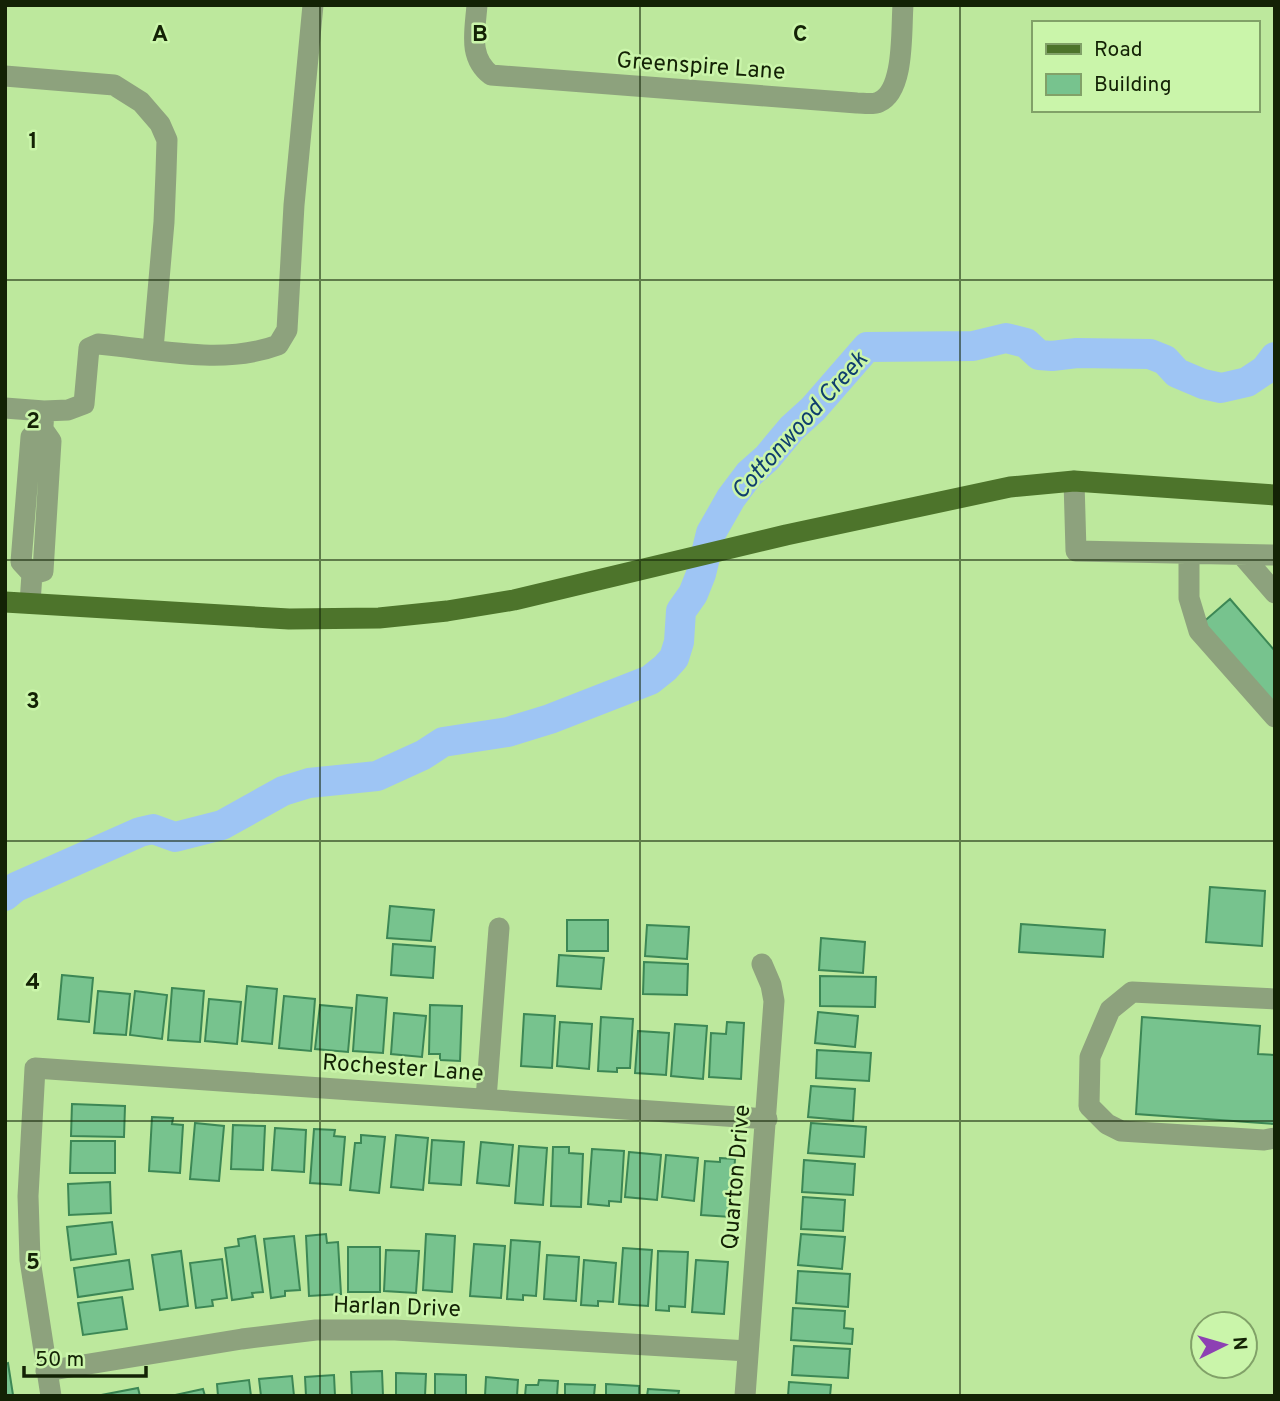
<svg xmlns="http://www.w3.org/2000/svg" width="1280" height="1401" viewBox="0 0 1280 1401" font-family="Overpass,sans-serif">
<rect width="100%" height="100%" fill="#bde89d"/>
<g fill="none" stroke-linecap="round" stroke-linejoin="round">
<path stroke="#9ec5f4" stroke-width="30" d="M5 896 16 887 140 832 153 829 175 837 222 825 283 791 309 783 377 776 423 755 443 742 508 732 550 719 650 680 665 668 674 658 679 642 681 611 693 594 701 574 711 533 731 498 749 474 767 458 792 428 813 409 867 347 973 346 1006 338 1026 343 1039 355 1052 356 1077 353 1150 354 1165 360 1177 373 1203 384 1221 388 1247 382 1265 370 1275 357"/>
</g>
<path fill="#77c38e" stroke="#3c8755" stroke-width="2" d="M1230 599 1275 651V710L1201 624Z
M1210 887 1265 891 1262 946 1206 942Z
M390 906 434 910 431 941 387 938Z
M567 920H608V951H567Z
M1021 924 1105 930 1103 957 1019 952Z
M647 925 689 927 687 959 645 956Z
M821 938 865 942 863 973 819 970Z
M393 944 435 947 433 978 391 975Z
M559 955 604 958 601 989 557 986Z
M644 962 688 964 687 995 643 994Z
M62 975 93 978 89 1022 58 1019Z
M820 976 876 977 875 1007 820 1006Z
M247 986 277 989 272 1044 242 1041Z
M172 988 204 991 200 1042 168 1040Z
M98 991 130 994 126 1035 94 1033Z
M135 991 167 995 162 1039 130 1035Z
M357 995 387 998 383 1053 353 1051Z
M284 996 315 999 311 1051 279 1048Z
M209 999 241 1002 237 1044 205 1041Z
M320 1005 352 1008 348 1052 315 1049Z
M430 1005 462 1006 460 1061 440 1060V1054H429Z
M818 1012 858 1016 855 1047 815 1043Z
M394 1013 426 1016 422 1057 391 1054Z
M524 1014 555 1016 552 1068 521 1066Z
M601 1017 633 1019 630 1068H617V1072L598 1071Z
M1142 1017 1260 1026 1258 1054 1275 1055V1124L1136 1114Z
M560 1022 592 1024 589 1069 557 1066Z
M727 1022 744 1023 741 1079 709 1077 711 1033 726 1034Z
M675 1024 707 1026 703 1079 671 1076Z
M638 1031 669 1033 666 1075 635 1073Z
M817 1050 871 1053 869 1081 816 1078Z
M811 1086 855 1089 853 1121 808 1117Z
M72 1104 125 1106 124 1137 71 1136Z
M152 1117 173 1118 172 1124 183 1125 180 1173 149 1171Z
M195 1123 224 1126 219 1181 190 1179Z
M811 1123 866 1127 864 1157 808 1153Z
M233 1125 265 1126 263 1170 231 1169Z
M275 1128 306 1130 304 1172 272 1170Z
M314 1129 335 1130 334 1136 345 1137 341 1185 310 1183Z
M361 1135 385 1137 379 1193 350 1190 355 1143H361Z
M396 1135 428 1138 423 1190 391 1187Z
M432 1140 464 1142 461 1185 429 1183Z
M71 1141H115V1173H70Z
M481 1142 513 1145 509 1186 477 1183Z
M519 1146 547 1148 543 1205 515 1203Z
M553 1147H569V1153L583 1154 581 1207 551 1206Z
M592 1149 624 1151 621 1202 609 1201V1206L588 1204Z
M629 1152 661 1155 657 1200 625 1197Z
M666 1155 698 1158 694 1201 662 1197Z
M720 1158 735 1159 731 1217 701 1215 705 1161 720 1162Z
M804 1160 855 1164 853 1195 802 1192Z
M110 1182 111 1213 69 1215 68 1184Z
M803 1197 845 1200 843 1231 801 1229Z
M112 1222 116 1254 71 1260 67 1227Z
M326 1234 327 1243 338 1242 341 1294 309 1296 306 1236Z
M426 1234 455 1236 452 1292 423 1290Z
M801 1234 845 1237 842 1269 798 1265Z
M255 1236 263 1292 252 1293 253 1297 232 1300 225 1248 239 1246 238 1239Z
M294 1236 300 1290 285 1291V1296L271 1298 264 1239Z
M511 1240 540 1242 536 1296 523 1295V1300L507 1299Z
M474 1244 505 1246 501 1298 470 1296Z
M348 1247H380V1292H348Z
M623 1248 652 1250 648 1306 619 1304Z
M386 1250 419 1251 416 1293 384 1291Z
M181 1251 188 1306 160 1310 152 1255Z
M658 1251 688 1252 685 1307 669 1306V1311L656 1310Z
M547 1255 579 1257 576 1301 544 1299Z
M222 1259 227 1298 212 1300 213 1306 196 1308 190 1263Z
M129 1260 133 1289 78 1297 74 1268Z
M584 1260 616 1263 613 1302 598 1301V1306L581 1305Z
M696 1260 728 1262 724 1314 692 1312Z
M798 1271 850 1274 848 1307 796 1303Z
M122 1297 127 1329 83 1335 78 1303Z
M793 1308 845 1311 844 1328 853 1329 852 1344 791 1340Z
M794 1346 850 1349 848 1378 792 1375Z
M8 1363 13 1395 5 1396V1364Z
M382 1371 383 1396H352L351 1372Z
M396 1373 426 1374 425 1396H396Z
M435 1374 466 1375V1396H435Z
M334 1375 335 1396H306L305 1377Z
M292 1376 294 1396H261L259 1379Z
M486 1377 518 1380 517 1396H485Z
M249 1380 251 1396H218L217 1384Z
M539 1380 558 1381 557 1396H525L526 1385H538Z
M789 1382 831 1385 830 1396H788Z
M565 1384 595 1385 594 1396H565Z
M606 1384 639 1386V1396H606Z
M138 1388 140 1396H96Z
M203 1389 205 1396H175V1395Z
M648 1389 679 1391 678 1396H647Z"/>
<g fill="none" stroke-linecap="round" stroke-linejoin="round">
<path stroke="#8da27d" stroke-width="21" d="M477 5C475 32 468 57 491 75L857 103C863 103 873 105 879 102 905 91 901 30 903 5
M5 76 114 85 141 102 160 124 167 140 166 172 164 222 153 349
M5 408 44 411 43 426
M44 411 68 410 84 404 89 348 98 344C156 349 222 366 278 345L287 330 294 205 313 5
M1074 481 1076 551 1275 555
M1189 554V598L1199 631 1275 717
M1242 555 1275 593
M30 603 32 574 21 562 31 437 42 428 51 441 43 571 32 574
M1275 999 1132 992 1110 1010 1090 1057 1089 1106 1107 1124 1121 1131 1264 1140 1275 1138
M486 1099 499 928
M46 1371 242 1339 316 1330H395L748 1351
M51 1396 30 1260 28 1196 35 1068 767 1119
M745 1396 774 1001 771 985 762 964"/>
<path stroke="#4d742b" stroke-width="21" d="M5 602 289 619 379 618 447 611 514 600 786 535 1010 487 1074 481 1275 495"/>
</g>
<path fill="none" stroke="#132205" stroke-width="2" stroke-opacity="0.55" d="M320 5V1396M640 5V1396M960 5V1396M5 280H1275M5 560H1275M5 841H1275M5 1121H1275"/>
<g text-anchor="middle" stroke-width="5" stroke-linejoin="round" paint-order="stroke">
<g font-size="23" fill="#132205" stroke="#caf5aa">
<text transform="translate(701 65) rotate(4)" y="8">Greenspire Lane</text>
<text transform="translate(403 1067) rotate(4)" y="8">Rochester Lane</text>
<text transform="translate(735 1177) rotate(-85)" y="8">Quarton Drive</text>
<text transform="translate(397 1306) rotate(2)" y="8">Harlan Drive</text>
</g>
<g font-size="24" font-style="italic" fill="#0f3e6e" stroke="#caf5aa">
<text transform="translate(799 425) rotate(-48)" y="8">Cottonwood Creek</text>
</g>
</g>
<g font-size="23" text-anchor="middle" font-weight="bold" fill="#132205" stroke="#caf5aa" stroke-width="5" stroke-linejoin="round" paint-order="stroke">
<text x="160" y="41">A</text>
<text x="480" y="41">B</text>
<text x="800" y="41">C</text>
<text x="33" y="148">1</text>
<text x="33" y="428">2</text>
<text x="33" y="708">3</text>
<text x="33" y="989">4</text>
<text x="33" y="1269">5</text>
</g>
<rect width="1280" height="1401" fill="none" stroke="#132205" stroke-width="14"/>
<rect x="1032" y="21" width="228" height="91" fill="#caf5aa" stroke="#81a168" stroke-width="2"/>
<rect x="1046" y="44" width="35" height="10" fill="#4d742b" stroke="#81a168" stroke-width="2"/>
<text x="1094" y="56" font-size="21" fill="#132205">Road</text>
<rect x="1046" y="74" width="35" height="21" fill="#77c38e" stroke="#81a168" stroke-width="2"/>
<text x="1094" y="91" font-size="21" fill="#132205">Building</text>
<g transform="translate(1224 1345) rotate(85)"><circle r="33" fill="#caf5aa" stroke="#81a168" stroke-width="2"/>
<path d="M0-5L12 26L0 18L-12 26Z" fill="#8d41b3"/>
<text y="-10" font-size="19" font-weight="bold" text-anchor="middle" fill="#132205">N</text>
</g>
<path d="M24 1366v10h122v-10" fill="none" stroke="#132205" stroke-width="3.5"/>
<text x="35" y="1366" font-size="21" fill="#132205" stroke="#caf5aa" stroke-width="5" paint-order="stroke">50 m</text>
</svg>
